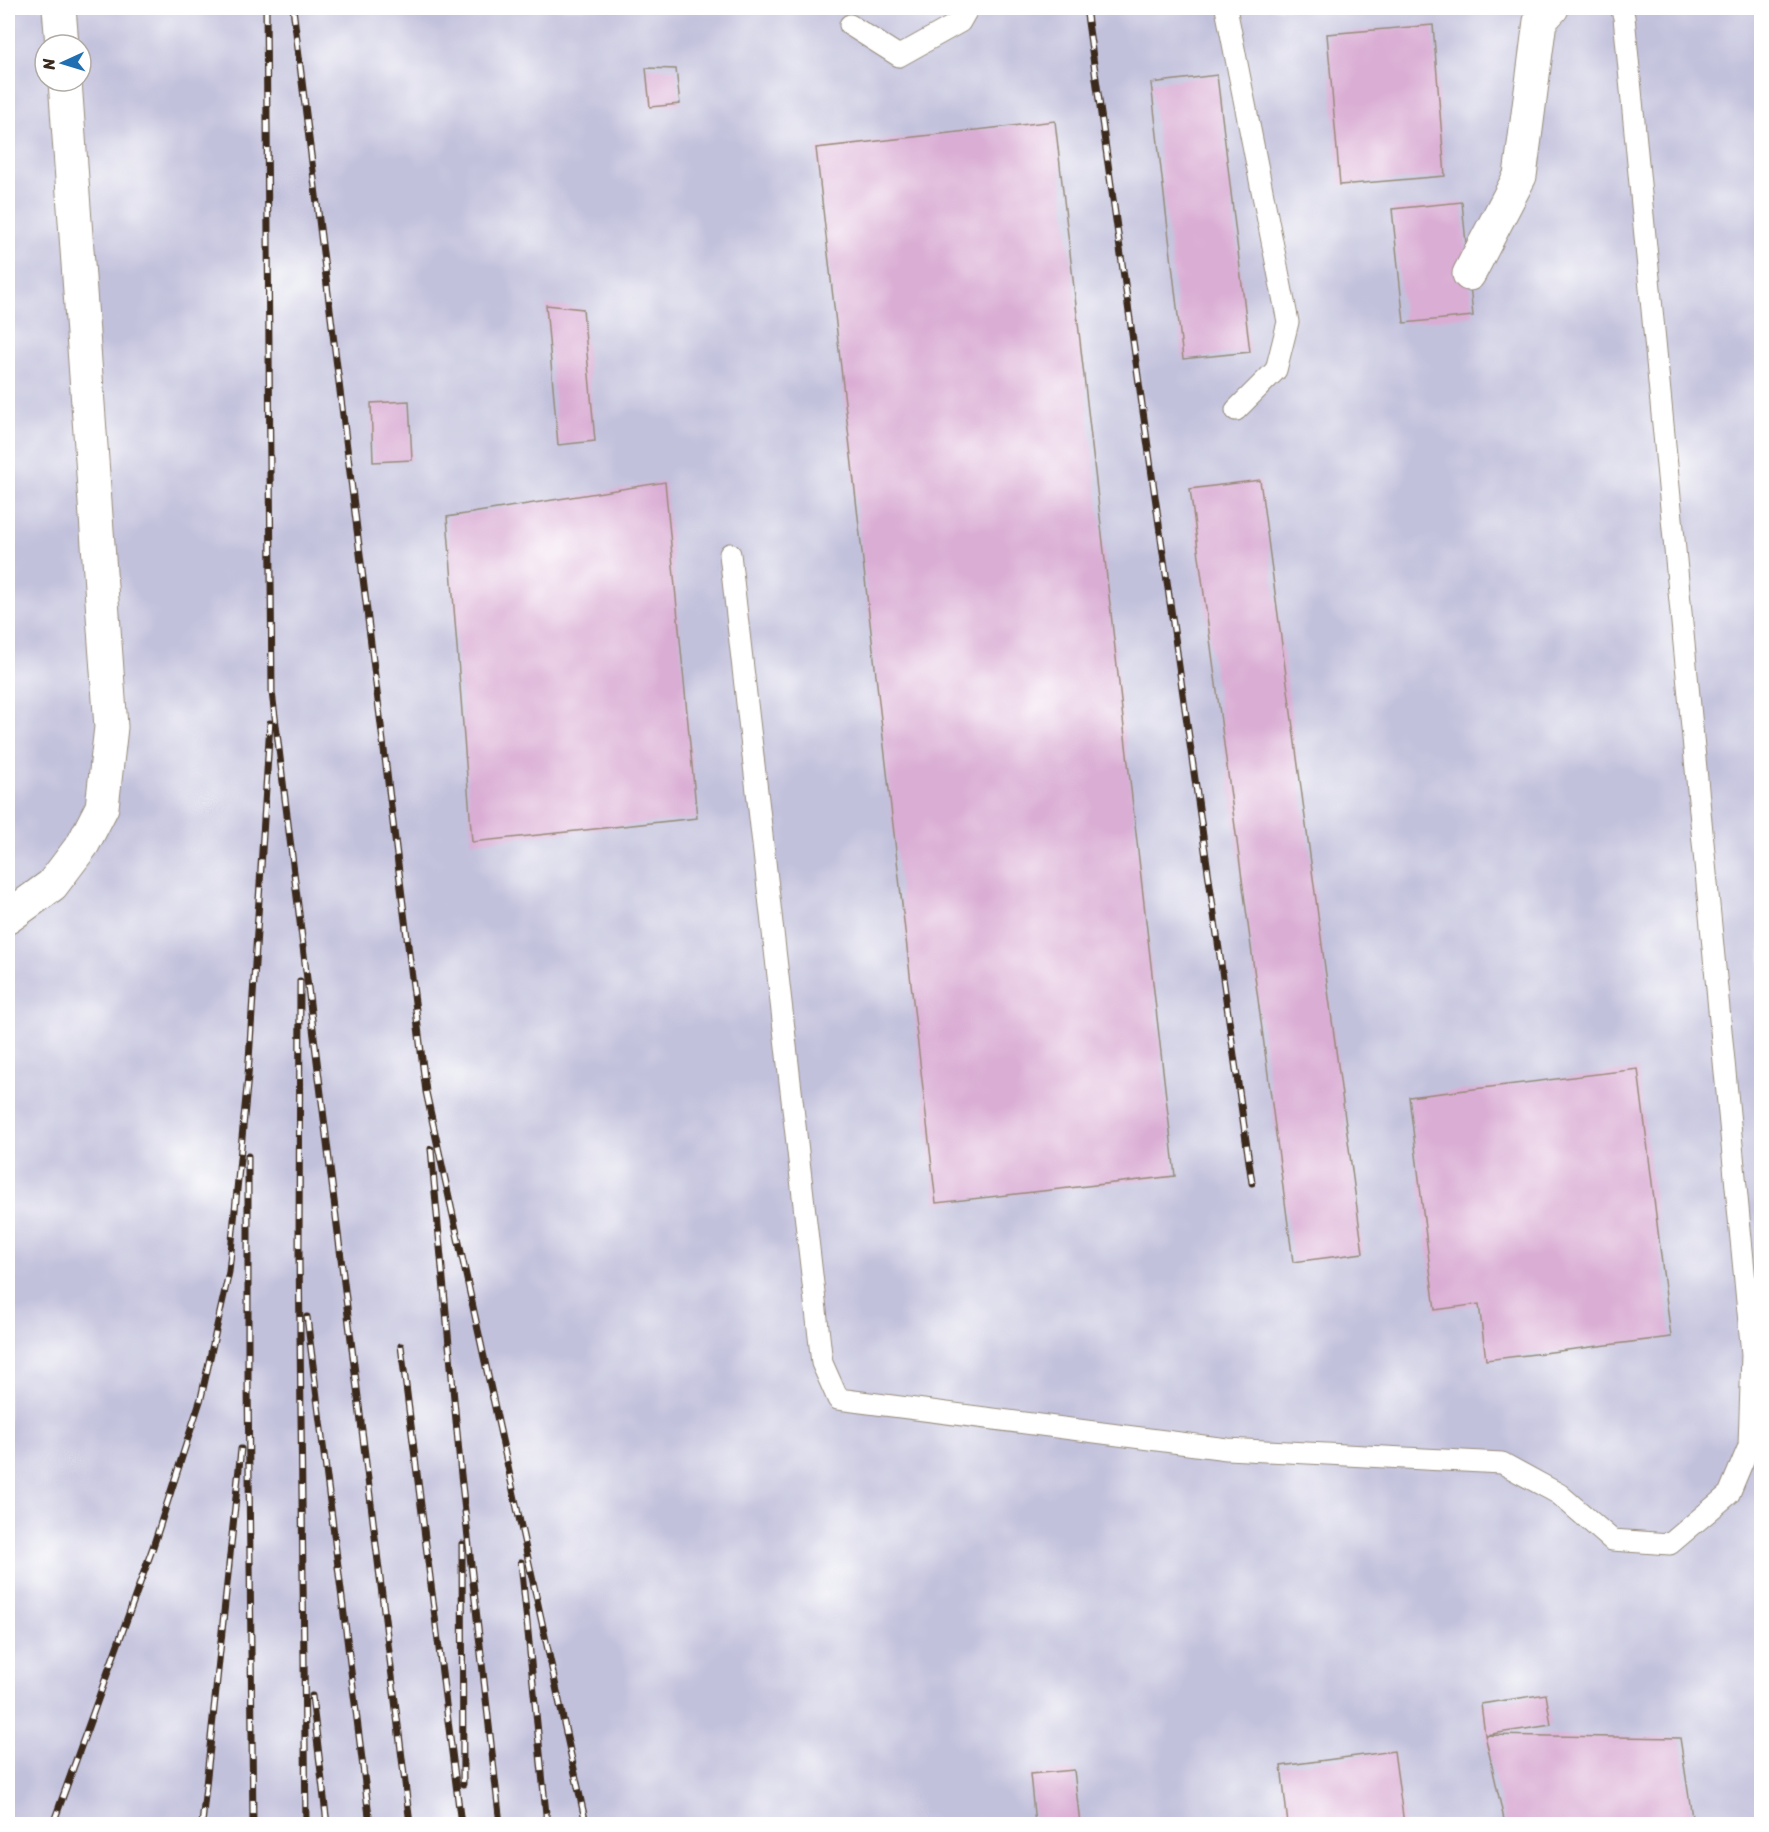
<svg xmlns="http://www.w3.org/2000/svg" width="1769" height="1832" viewBox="0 0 1769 1832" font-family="Sriracha,sans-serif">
<rect width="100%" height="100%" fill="#fff"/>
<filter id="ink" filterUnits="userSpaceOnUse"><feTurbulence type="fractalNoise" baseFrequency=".0167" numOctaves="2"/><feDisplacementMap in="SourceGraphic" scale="12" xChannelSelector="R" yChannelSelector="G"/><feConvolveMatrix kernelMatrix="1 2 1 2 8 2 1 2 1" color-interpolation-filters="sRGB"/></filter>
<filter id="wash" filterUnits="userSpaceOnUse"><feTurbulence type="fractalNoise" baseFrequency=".008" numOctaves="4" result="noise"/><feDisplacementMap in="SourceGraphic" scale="24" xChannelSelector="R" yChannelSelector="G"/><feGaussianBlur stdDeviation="1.35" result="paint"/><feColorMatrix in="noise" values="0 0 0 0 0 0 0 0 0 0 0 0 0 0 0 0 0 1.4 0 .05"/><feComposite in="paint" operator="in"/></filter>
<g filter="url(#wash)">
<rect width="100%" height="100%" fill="#f4efdc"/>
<path fill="#c2c1dc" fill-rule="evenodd" d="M8 8H1761V1824H8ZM45 45H81V81H45Z"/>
<g id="blocks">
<path fill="#daadd4" d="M1433 25 1445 176 1340 185 1327 34Z
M646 68 676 69 680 104 650 107Z
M1217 75 1250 352 1183 359 1151 83Z
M1055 121 1175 1176 936 1203 816 148Z
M1462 202 1473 316 1404 323 1392 209Z
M546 305 583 309 595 441 558 445Z
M409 401 412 460 373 462 371 403Z
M1260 480 1363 1253 1293 1262 1190 489Z
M665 482 697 818 472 842 447 517Z
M1638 1069 1671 1337 1486 1360 1479 1304 1435 1310 1409 1097Z
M1546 1694 1551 1725 1485 1735 1680 1738 1693 1824H1505L1485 1735 1481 1704Z
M1394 1751 1404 1824H1288L1281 1766Z
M1074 1770 1080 1824H1035L1030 1774Z"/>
</g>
</g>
<g filter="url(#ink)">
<use href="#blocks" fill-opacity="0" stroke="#988c7d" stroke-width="1.5"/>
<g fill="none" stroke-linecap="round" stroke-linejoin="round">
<defs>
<path id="service" d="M1226 8 1288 322 1276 370 1236 410
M850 25 899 56 960 22 968 8
M730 554 822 1363 838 1399 1227 1449 1502 1463 1559 1494 1612 1540 1670 1544 1729 1494 1749 1446 1752 1354 1624 17 1621 8"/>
<path id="minor" d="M59 8 62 45
M1469 274 1520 176 1540 21 1552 8
M8 917 52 885 83 844 102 807 111 727 65 81"/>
</defs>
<use href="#service" stroke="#988c7d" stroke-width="23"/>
<use href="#minor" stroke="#988c7d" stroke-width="35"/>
<use href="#service" stroke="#fff" stroke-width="21"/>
<use href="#minor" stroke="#fff" stroke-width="33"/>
<defs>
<path id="rail" d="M266 8 272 692 410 1824
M293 8 426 1092 586 1824
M1086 8 1252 1183
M300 981 299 1254 306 1824
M431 1149 461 1475 500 1824
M248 1156V1386L253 1824
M307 1317 370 1824
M401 1346 461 1824
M462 1544 463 1784
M521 1562 547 1824
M312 1696 327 1824
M53 1824 153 1547 201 1398 229 1272 248 1076 270 723
M202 1824 241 1449"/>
</defs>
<use href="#rail" stroke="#3b2a1e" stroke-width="7"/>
<use href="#rail" stroke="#fff" stroke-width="4.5" stroke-dasharray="14" stroke-linecap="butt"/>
</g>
</g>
<rect width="1769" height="1832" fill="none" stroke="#fff" stroke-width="30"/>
<g transform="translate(63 63) rotate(266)"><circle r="28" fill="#ffffff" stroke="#b1aaa5" stroke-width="1.5"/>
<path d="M0-4.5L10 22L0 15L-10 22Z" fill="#1f6fb2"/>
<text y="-9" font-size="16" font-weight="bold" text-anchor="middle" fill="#3b2a1e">N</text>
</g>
</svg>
